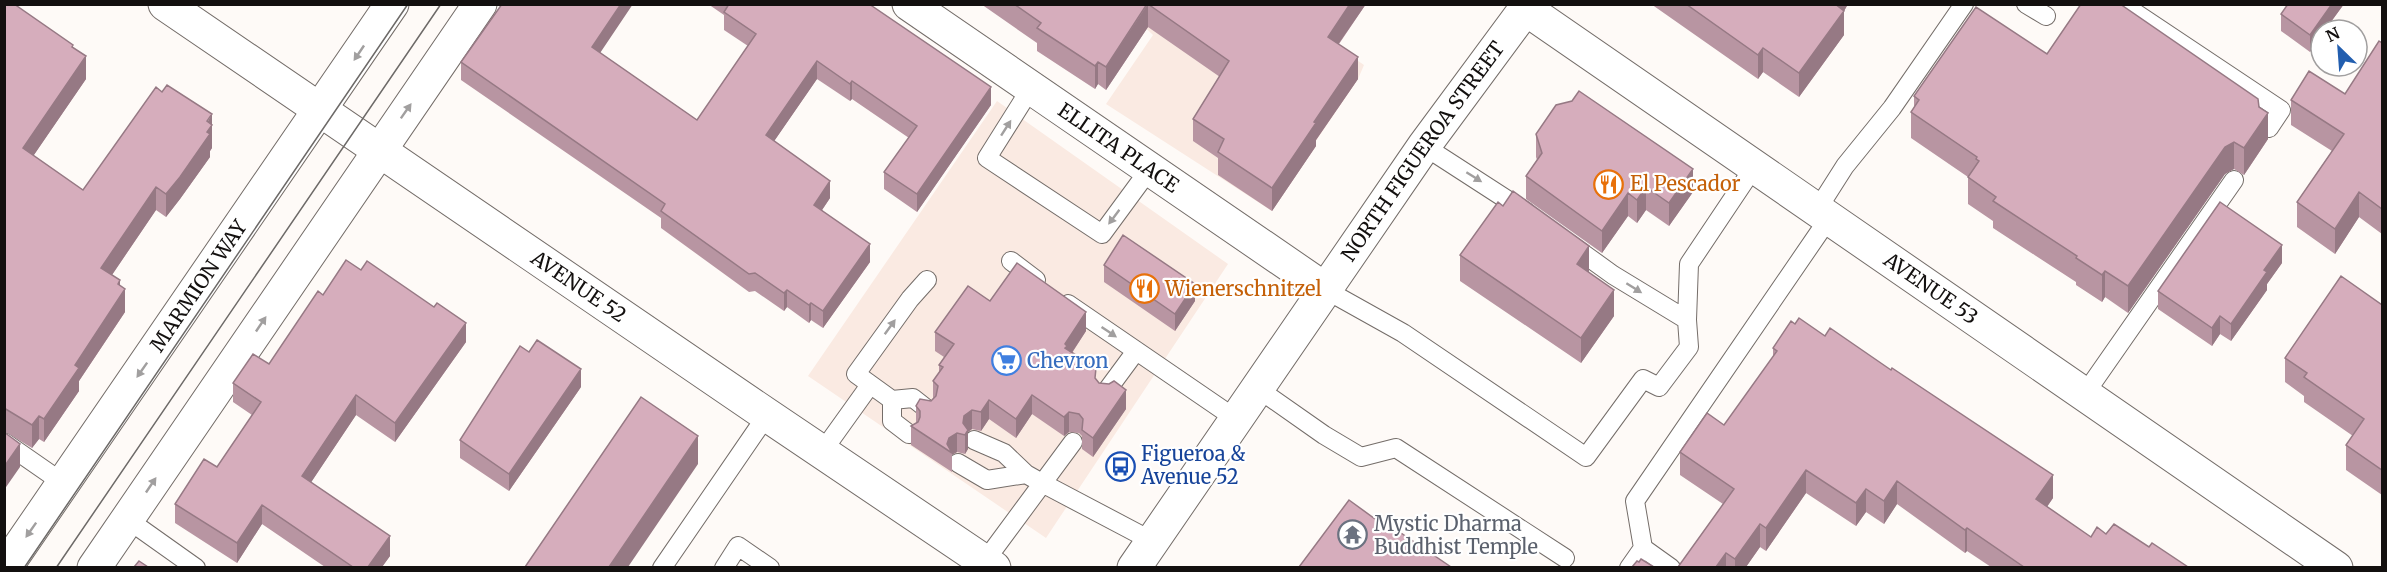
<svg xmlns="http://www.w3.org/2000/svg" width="2387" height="572" viewBox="0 0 2387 572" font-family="Merriweather,serif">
<rect width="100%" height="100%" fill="#fefaf7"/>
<path fill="#faeae2" d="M1276 5 1364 65 1358 79 1314 144 1316 146 1272 211 1106 104 1153 35 1133 16Z
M997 101 1228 264 1046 538 808 376Z"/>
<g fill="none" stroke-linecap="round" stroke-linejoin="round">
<defs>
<path id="lane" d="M2026 4 2046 16
M2122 4 2281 110 2269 128
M1031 88 987 158 1102 234 1149 170
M1424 146 1526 212
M1817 210 1845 166 1892 108 1964 4
M1570 244 1613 275 1687 320
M1011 261 1036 280
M927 280 910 299 856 374 892 400 913 398 927 409
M1326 290 1403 333 1586 457 1643 379 1659 387 1689 347 1687 320 1689 264 1754 167
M1068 304 1236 419
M1257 388 1324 435 1361 457 1396 448 1565 558
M1105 393 1136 351
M2084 395 2234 180
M892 400V421L909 434
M974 440 1004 453 1026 474 1042 483 1152 541
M4 442 63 483
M822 452 870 385
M958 463 987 480 1026 474
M127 519 196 568
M1643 548 1635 501 1829 218
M985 561 1073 442
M662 568 767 415
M724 568 738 546 770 568
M1629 568 1643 548 1671 568"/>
<g id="street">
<path id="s1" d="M165 4 767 415 994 568"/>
<path id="s2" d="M909 4 1326 290"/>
<path id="s3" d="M1526 9 2336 568"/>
<path id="s4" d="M5 568 392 4"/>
<path d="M94 568 480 4"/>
</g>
<g id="secondary">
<path id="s5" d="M1134 568 1424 146 1529 4"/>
</g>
</defs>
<use href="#lane" stroke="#746d69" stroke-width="20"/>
<use href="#street" stroke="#746d69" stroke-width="35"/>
<use href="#secondary" stroke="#746d69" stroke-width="35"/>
<use href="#lane" stroke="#fff" stroke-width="18"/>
<use href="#street" stroke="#fff" stroke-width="33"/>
<use href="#secondary" stroke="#fff" stroke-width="33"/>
<path stroke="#6d6a68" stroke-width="1.5" d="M24 568 408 4
M56 568 441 4"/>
</g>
<path fill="#b895a2" d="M4 4 73 48 86 79 33 156 83 190 212 125V148L210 151V157L180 199 166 217 156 210 112 275 120 285 125 312 79 381V391L44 442 39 439 32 448 4 431Z
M708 4H869L991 105 917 212 884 189V172L909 138 852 99 850 101 817 79 774 141 830 198 822 210 870 262 823 328 811 320 809 323 787 307 784 311 755 291 749 292 661 228V218L461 80V62L600 53 697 120 748 46 724 30V15Z
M981 4H1366L1339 44 1358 79 1316 140V146L1272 211 1218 175V158L1193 141V119L1220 77 1148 27 1106 90 1098 84 1095 89 1037 51V43Z
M1651 4H1848L1844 11V35L1799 97 1763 72 1758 79Z
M2344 4 2325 30H2321L2310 52 2281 31V14Z
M2382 43V234L2359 217 2335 254 2297 227V202L2332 151 2291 125V100L2345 94Z
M2047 54 2259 107 2268 139 2244 175 2234 169 2225 174 2128 313 2105 297 2102 302 2076 285V282L1993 228V221L1968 204V177L1911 138V112L1914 108V96Z
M1536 134 1693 192 1669 226 1646 210 1637 223 1628 216 1602 253 1526 199V176L1537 160 1536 157Z
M1460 255 1589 272V273L1614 316 1581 363 1460 281Z
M2282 263 2267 284V290L2231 341 2220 334 2212 346 2158 309V291Z
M1104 265 1195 301 1175 331 1104 282Z
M323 295 466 342 395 442 356 415 311 482 390 556 382 567H325L262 524 237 563 175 523V504L217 467 252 415 233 402V383L269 364Z
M990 301 1086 331 1072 353 1099 383 1126 409 1093 457 1082 449V436L1079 433 1069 432 1064 436 1032 414 1016 438 989 419 981 431 972 429 968 432V449L965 454 957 452 952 455V472L911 445V426L916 423V406L931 401 933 398V381L939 373V365L944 357 935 351V332Z
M2382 305V495L2346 470V445L2353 436 2304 402V396L2285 382V358Z
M1773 348 2053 498 2047 507 2091 537 2106 534 2149 547 2188 567H1991L1967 551 1965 553 1897 504 1884 524 1866 512 1856 526 1806 493 1766 551 1760 547 1746 567H1678L1723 504 1680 475V452L1724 425 1773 358Z
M581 387 509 491 460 458V440Z"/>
<path fill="#967984" d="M621 4H633L592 65V47Z
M1148 4V27L1106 90V67Z
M1350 4H1366L1328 59V37Z
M1832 4H1848L1844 11V35L1799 97V73Z
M2332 4H2344L2325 30H2321V36L2310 52V35Z
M1763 48V72L1758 79V55Z
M86 56V79L23 171V148Z
M1358 57V79L1316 140V146L1272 211V188L1314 122Z
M817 61V79L766 153V135Z
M1098 62V84L1095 89V66Z
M852 81V99L850 101V84Z
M991 87V105L917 212V194Z
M2268 113V139L2244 175V148Z
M212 114V148L210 151V157L180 199 166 217V194Z
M2234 142V169L2225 174 2128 313V286L2225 147Z
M1693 169V192L1669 226V203Z
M830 181V198L814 222V205Z
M156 187V210L101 291V268Z
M1646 187V210L1637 223V200Z
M2359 192V217L2335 254V229Z
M1628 193V216L1602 253V231Z
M870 244V262L823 328V311Z
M2282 245V263L2267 284V290L2231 341V324L2264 270Z
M1589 246V272L1577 290V264Z
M2105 271V297L2102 302V275Z
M120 280V297L125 289V312L79 381V391L44 442V419Z
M1195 284V301L1175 331V314Z
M787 290V307L784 311V293Z
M1614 290V316L1581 363V338Z
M811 303V320L809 323V305Z
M1086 312V331L1067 360 1065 344Z
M2220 316V334L2212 346V328Z
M466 323V342L395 442V423Z
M581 369V387L509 491V474Z
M1126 390V409L1093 457V438Z
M356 395V415L302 496V476Z
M1032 395V414L1016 438V419Z
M989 400V419L981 431V412Z
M972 410V429L968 432V449L965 454V435L963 423 964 416Z
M1069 412V432L1064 436V417Z
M39 416V439L32 448V425Z
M957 433V452L952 455V453L947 444 949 438Z
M698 436V464L628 567H609Z
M20 444V467L4 490V467Z
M1806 470V493L1766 551V528Z
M2053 475V498L2036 522V499Z
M1897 481V504L1884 524V501Z
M1866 489V512L1856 526V503Z
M262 505V524L237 563V543Z
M1760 524V547L1746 567H1735V559Z
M1967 528V551L1965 553V530Z
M390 536V556L382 567H368Z
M1726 553V567H1716Z"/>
<path fill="#d6adbc" stroke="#967984" stroke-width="1.5" d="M4 4H14L73 45 72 47 86 56 23 148 83 190 156 87 162 92 167 85 212 114 207 121 212 125 207 132 210 134 180 177 166 194 156 187 101 268 120 280 118 284 125 289 75 365 79 368 44 419 39 416 32 425 4 408Z
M502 4H621L592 47 697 120 756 34 724 12 729 4H869L991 87 917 194 884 172 917 126 852 81 850 84 817 61 766 135 830 181 814 205 870 244 823 311 811 303 809 305 787 290 784 293 755 273 749 274 661 211 665 204 461 62Z
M1014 4H1147L1106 67 1098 62 1095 66 1037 28 1041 23Z
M1148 4H1350L1328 37 1358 57 1314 122 1316 123 1272 188 1218 152 1224 139 1193 119 1229 61Z
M1686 4H1835L1844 11 1799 73 1763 48 1758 55Z
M2081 4H2120L2258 99 2259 107 2268 113 2244 148 2234 142 2225 147 2128 286 2105 271 2102 275 2076 258 2077 256 1993 201 1996 197 1968 177 1979 161 1976 159 1977 157 1911 112 1919 100 1914 96 1976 7 2047 54Z
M2288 4H2332L2310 35 2281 14Z
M2379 41 2382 43V209L2359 192 2335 229 2297 202 2344 134 2291 100 2309 71 2345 94Z
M1579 91 1693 169 1669 203 1646 187 1637 200 1628 193 1602 231 1526 176 1542 153 1536 134 1556 105 1572 101Z
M1513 191 1589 246 1577 264 1614 290 1581 338 1460 255 1498 202 1503 206Z
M2220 202 2282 245 2264 270 2267 272 2231 324 2220 316 2212 328 2158 291Z
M1123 235 1195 284 1175 314 1104 265Z
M346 260 361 270 367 261 434 307 437 303 466 323 395 423 356 395 302 476 390 536 368 567H353L262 505 237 543 175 504 204 459 217 467 261 402 233 383 253 354 269 364 318 291 323 295Z
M1017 263 1086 312 1065 344 1067 346 1065 348 1096 368 1095 378 1099 383 1109 384 1114 381 1126 390 1093 438 1082 430 1083 419 1079 414 1069 412 1064 417 1032 395 1016 419 989 400 981 412 972 410 964 416 963 423 968 430 965 435 957 433 949 438 947 444 952 453 911 426 918 422 920 417V411L916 406 920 399 931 401 936 396 938 386 933 381 943 367 939 365 954 344 935 332 968 286 990 301Z
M2341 276 2382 305V470L2346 445 2364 419 2304 377 2307 373 2285 358Z
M1799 318 1825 336 1830 328 1891 370 1892 368 2053 475 2036 499 2091 537 2097 527 2106 534 2114 524 2149 547 2152 543 2188 567H2024L1967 528 1965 530 1897 481 1884 501 1866 489 1856 503 1806 470 1766 528 1760 524 1735 559 1726 553 1716 567H1678L1734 489 1680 452 1707 413 1724 425 1777 351 1773 348 1791 321 1795 324Z
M537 340 581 369 509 474 460 440 520 346 529 352Z
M641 397 698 436 609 567H525Z
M4 432 20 444 4 467Z
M1349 500 1393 532 1398 531 1451 567H1299Z
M1641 559 1654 567H1632L1637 561 1639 562Z
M139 561 148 567H134Z"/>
<defs><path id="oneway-solid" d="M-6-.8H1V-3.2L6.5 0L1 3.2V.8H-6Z" transform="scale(1.5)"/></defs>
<g fill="#a19f9f">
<use href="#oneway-solid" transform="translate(359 53) rotate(124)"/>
<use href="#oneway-solid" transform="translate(406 111) rotate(-55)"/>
<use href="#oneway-solid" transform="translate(1006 128) rotate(-57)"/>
<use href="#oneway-solid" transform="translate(1474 177) rotate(32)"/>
<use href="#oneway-solid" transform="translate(1114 217) rotate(127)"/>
<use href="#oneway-solid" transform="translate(1634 288) rotate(32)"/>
<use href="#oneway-solid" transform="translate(261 324) rotate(-56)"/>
<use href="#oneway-solid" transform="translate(890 327) rotate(-54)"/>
<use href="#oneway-solid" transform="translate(1109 332) rotate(34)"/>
<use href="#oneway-solid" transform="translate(142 370) rotate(125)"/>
<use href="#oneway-solid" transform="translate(151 485) rotate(-56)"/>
<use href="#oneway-solid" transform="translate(31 530) rotate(125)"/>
</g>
<defs>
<symbol id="restaurant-ring" viewBox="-11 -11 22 22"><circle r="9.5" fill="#fff" stroke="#e8710a" stroke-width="1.5"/><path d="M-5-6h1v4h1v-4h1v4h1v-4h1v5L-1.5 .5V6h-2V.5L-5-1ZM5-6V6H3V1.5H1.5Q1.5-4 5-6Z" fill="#e8710a"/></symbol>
<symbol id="supermarket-ring" viewBox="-11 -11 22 22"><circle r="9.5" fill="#fff" stroke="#3f7fe0" stroke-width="1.5"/><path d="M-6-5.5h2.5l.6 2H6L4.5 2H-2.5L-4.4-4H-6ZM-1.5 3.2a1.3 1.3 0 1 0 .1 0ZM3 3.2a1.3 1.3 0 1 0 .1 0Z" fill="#3f7fe0"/></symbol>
<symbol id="bus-ring" viewBox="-11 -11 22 22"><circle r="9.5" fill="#fff" stroke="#1a4fb4" stroke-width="1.5"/><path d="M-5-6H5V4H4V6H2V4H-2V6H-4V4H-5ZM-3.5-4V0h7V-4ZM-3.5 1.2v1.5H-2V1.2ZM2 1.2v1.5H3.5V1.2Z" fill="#1a4fb4"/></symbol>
<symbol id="temple-ring" viewBox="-11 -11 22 22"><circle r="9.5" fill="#fff" stroke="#6b7280" stroke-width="1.5"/><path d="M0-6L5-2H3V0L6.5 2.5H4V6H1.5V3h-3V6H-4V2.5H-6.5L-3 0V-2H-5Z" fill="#6b7280"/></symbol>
</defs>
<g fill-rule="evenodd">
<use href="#restaurant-ring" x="1592" y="168" width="33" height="33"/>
<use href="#restaurant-ring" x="1128" y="272" width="33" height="33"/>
<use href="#supermarket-ring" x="990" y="344" width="33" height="33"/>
<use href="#bus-ring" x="1104" y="450" width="33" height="33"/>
<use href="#temple-ring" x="1336" y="518" width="33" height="33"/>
</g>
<g text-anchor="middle" stroke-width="4.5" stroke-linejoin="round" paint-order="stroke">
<g font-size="20" fill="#13100f" stroke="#fff">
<text dy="7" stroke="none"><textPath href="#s2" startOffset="254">ELLITA PLACE</textPath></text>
<text dy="7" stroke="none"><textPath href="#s5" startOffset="507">NORTH FIGUEROA STREET</textPath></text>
<text dy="7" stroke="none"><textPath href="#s4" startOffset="342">MARMION WAY</textPath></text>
<text dy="7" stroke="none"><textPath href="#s1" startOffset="501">AVENUE 52</textPath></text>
<text dy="7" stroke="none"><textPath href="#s3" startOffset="492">AVENUE 53</textPath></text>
</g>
<g font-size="20" fill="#c56008" stroke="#fff" text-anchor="start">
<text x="1630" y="191">El Pescador</text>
<text x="1165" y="296">Wienerschnitzel</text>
</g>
<g font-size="20" fill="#366cbe" stroke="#fff" text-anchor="start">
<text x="1027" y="368">Chevron</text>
</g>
<g font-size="20" fill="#164399" stroke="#fff" text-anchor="start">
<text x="1141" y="461">Figueroa &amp;<tspan x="1141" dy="23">Avenue 52</tspan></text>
</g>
<g font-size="20" fill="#5b616d" stroke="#fff" text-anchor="start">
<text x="1374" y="531">Mystic Dharma<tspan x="1374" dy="23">Buddhist Temple</tspan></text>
</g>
</g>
<rect width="2387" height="572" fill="none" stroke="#13100f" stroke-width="12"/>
<g transform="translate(2339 48) rotate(335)"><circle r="28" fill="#ffffff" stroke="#a19f9f" stroke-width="1.5"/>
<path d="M0-4.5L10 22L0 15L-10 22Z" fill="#225eaf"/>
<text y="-9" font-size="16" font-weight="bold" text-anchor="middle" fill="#13100f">N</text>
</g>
</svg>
